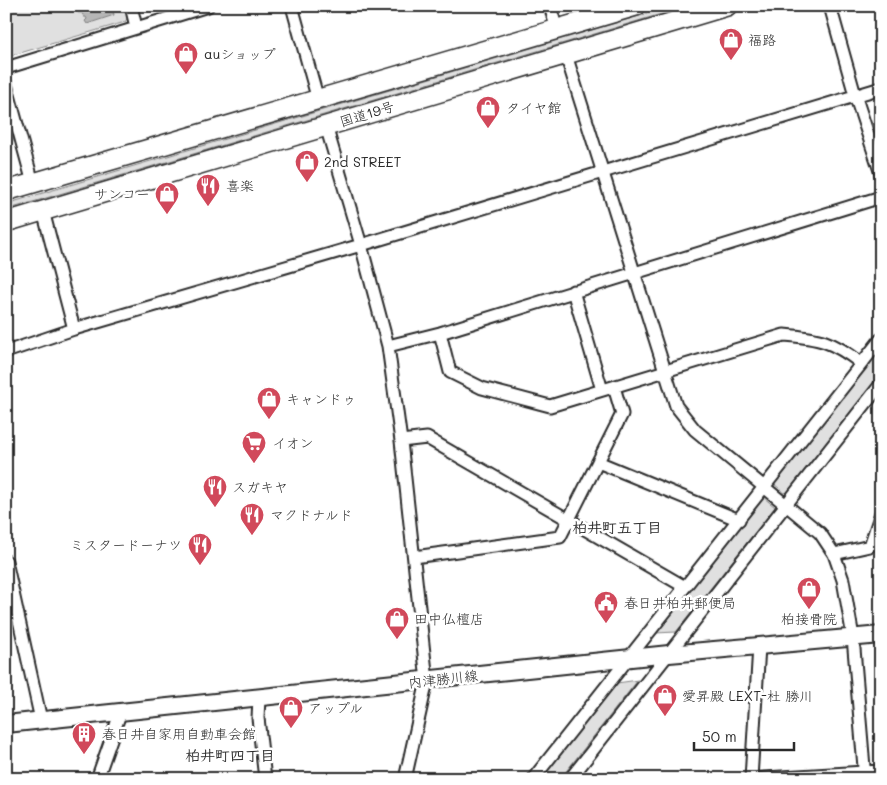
<svg xmlns="http://www.w3.org/2000/svg" width="887" height="785" viewBox="0 0 887 785" font-family="Mali,'Klee One',sans-serif">
<rect width="100%" height="100%" fill="#fff"/>
<filter id="ink" filterUnits="userSpaceOnUse"><feTurbulence type="fractalNoise" baseFrequency=".02" numOctaves="2"/><feDisplacementMap in="SourceGraphic" scale="10" xChannelSelector="R" yChannelSelector="G"/><feConvolveMatrix kernelMatrix="1 2 1 2 8 2 1 2 1" color-interpolation-filters="sRGB"/></filter>
<g filter="url(#ink)">
<path fill="#e0e0e0" stroke="#868686" d="M6 6H125L128 17 125 22 10 56 6 53Z
M673 6H688L6 210V204Z
M881 349V374L786 494 774 484Z
M763 497 775 507 676 632 656 633Z
M638 680 560 779H540L617 683Z"/>
<path fill="#b6b6b6" stroke="#7e7e7e" d="M76 6H87L88 8 94 6H112L114 15 87 24 85 21 87 19 86 17H84L82 13H78Z"/>
<g fill="none" stroke-linecap="round" stroke-linejoin="round">
<defs>
<path id="minor" d="M131 6 136 27
M292 6 318 100
M550 6 557 30
M830 6 855 95 881 174
M566 55 676 406 695 430 820 533 834 554 843 580 853 637 865 779
M6 68 208 6
M6 84 33 183
M326 126 361 245 388 346 401 441 427 681 405 779
M43 211 74 329
M573 291 602 390
M440 333 450 372 482 388 550 406 784 335C820 338 832 341 861 363
M388 346 440 333 881 197
M6 352 74 329 361 245 881 88
M401 441 427 438 685 587
M598 462 739 520
M834 554 870 546 881 513
M414 557 560 537 622 414 614 387
M6 561 41 720
M259 698 258 718 265 779
M97 779 121 711
M533 779 881 339
M570 779 881 384
M749 779 881 771
M751 779 759 646"/>
<path id="secondary" d="M6 724 669 654 881 635"/>
<path id="trunk" d="M6 191 636 6
M6 222 727 6"/>
</defs>
<use href="#minor" stroke="#2b2b2b" stroke-width="15"/>
<use href="#secondary" stroke="#2b2b2b" stroke-width="20"/>
<use href="#trunk" stroke="#2b2b2b" stroke-width="22"/>
<use href="#minor" stroke="#fff" stroke-width="11"/>
<use href="#secondary" stroke="#fff" stroke-width="16"/>
<use href="#trunk" stroke="#fff" stroke-width="19"/>
</g>
</g>
<defs>
<symbol id="shop-pin" viewBox="-11 -11 22 30"><path d="M0 17L-7.5 6A9.5 9.5 0 1 1 7.5 6Z" fill="#d1495b" stroke="#fff"/><path d="M-5-2.5h2.3a2.7 3.5 0 0 1 5.4 0H5L5.5 6h-11ZM-1.5-2.5h3a1.5 2.3 0 0 0-3 0Z" fill="#fff"/></symbol>
<symbol id="restaurant-pin" viewBox="-11 -11 22 30"><path d="M0 17L-7.5 6A9.5 9.5 0 1 1 7.5 6Z" fill="#d1495b" stroke="#fff"/><path d="M-5-6h1v4h1v-4h1v4h1v-4h1v5L-1.5 .5V6h-2V.5L-5-1ZM5-6V6H3V1.5H1.5Q1.5-4 5-6Z" fill="#fff"/></symbol>
<symbol id="supermarket-pin" viewBox="-11 -11 22 30"><path d="M0 17L-7.5 6A9.5 9.5 0 1 1 7.5 6Z" fill="#d1495b" stroke="#fff"/><path d="M-6-5.5h2.5l.6 2H6L4.5 2H-2.5L-4.4-4H-6ZM-1.5 3.2a1.3 1.3 0 1 0 .1 0ZM3 3.2a1.3 1.3 0 1 0 .1 0Z" fill="#fff"/></symbol>
<symbol id="civic-pin" viewBox="-11 -11 22 30"><path d="M0 17L-7.5 6A9.5 9.5 0 1 1 7.5 6Z" fill="#d1495b" stroke="#fff"/><path d="M-.6-6.5H3V-4.5H.6V-3L4-1V1h2V6H-6V1h2V-1L-.6-3ZM-1.2 2.5V6h2.4V2.5Z" fill="#fff"/></symbol>
<symbol id="building-pin" viewBox="-11 -11 22 30"><path d="M0 17L-7.5 6A9.5 9.5 0 1 1 7.5 6Z" fill="#d1495b" stroke="#fff"/><path d="M-4-6H4V6H1V3H-1V6H-4ZM-2.5-4.3h1.7v1.8h-1.7ZM.8-4.3h1.7v1.8H.8ZM-2.5-1h1.7V.8h-1.7ZM.8-1h1.7V.8H.8Z" fill="#fff"/></symbol>
</defs>
<g fill-rule="evenodd">
<use href="#shop-pin" x="717" y="26" width="28" height="38"/>
<use href="#shop-pin" x="172" y="40" width="28" height="38"/>
<use href="#shop-pin" x="474" y="94" width="28" height="38"/>
<use href="#shop-pin" x="293" y="148" width="28" height="38"/>
<use href="#restaurant-pin" x="194" y="172" width="28" height="38"/>
<use href="#shop-pin" x="153" y="180" width="28" height="38"/>
<use href="#shop-pin" x="255" y="385" width="28" height="38"/>
<use href="#supermarket-pin" x="240" y="429" width="28" height="38"/>
<use href="#restaurant-pin" x="201" y="473" width="28" height="38"/>
<use href="#restaurant-pin" x="238" y="501" width="28" height="38"/>
<use href="#restaurant-pin" x="186" y="531" width="28" height="38"/>
<use href="#shop-pin" x="795" y="575" width="28" height="38"/>
<use href="#civic-pin" x="592" y="589" width="28" height="38"/>
<use href="#shop-pin" x="383" y="605" width="28" height="38"/>
<use href="#shop-pin" x="651" y="682" width="28" height="38"/>
<use href="#shop-pin" x="277" y="694" width="28" height="38"/>
<use href="#building-pin" x="70" y="720" width="28" height="38"/>
</g>
<g text-anchor="middle" stroke-width="5" stroke-linejoin="round" paint-order="stroke">
<g font-size="14" fill="#2b2b2b" stroke="#fff" text-anchor="start">
<text x="748" y="45">福路</text>
<text x="204" y="59">auショップ</text>
<text x="506" y="113">タイヤ館</text>
<text x="324" y="167">2nd STREET</text>
<text x="226" y="191">喜楽</text>
<text x="150" y="199" text-anchor="end">サンコー</text>
<text x="286" y="404">キャンドゥ</text>
<text x="272" y="448">イオン</text>
<text x="232" y="492">スガキヤ</text>
<text x="270" y="520">マクドナルド</text>
<text x="182" y="550" text-anchor="end">ミスタードーナツ</text>
<text x="624" y="608">春日井柏井郵便局</text>
<text x="414" y="624">田中仏檀店</text>
<text x="809" y="624" text-anchor="middle">柏接骨院</text>
<text x="682" y="701">愛昇殿 LEXT-杜 勝川</text>
<text x="308" y="713">アップル</text>
<text x="102" y="739">春日井自家用自動車会館</text>
</g>
<g font-size="14" fill="#2b2b2b" stroke="#fff">
<text transform="translate(367 114) rotate(-17)" y="5">国道19号</text>
<text transform="translate(443 679) rotate(-6)" y="5">内津勝川線</text>
</g>
<g font-size="15" font-weight="bold" fill="#2b2b2b" stroke="#fff">
<text x="617" y="533">柏井町五丁目</text>
<text x="230" y="761">柏井町四丁目</text>
</g>
</g>
<rect width="887" height="785" fill="none" stroke="#fff" stroke-width="25"/>
<rect x="12" y="12" width="862" height="760" fill="none" stroke="#2b2b2b" stroke-width="2" filter="url(#ink)"/>
<path d="M694 742v8h100v-8" fill="none" stroke="#2b2b2b" stroke-width="2.5"/>
<text x="702" y="742" font-size="15" fill="#2b2b2b" stroke="#ffffff" stroke-width="4" paint-order="stroke">50 m</text>
</svg>
